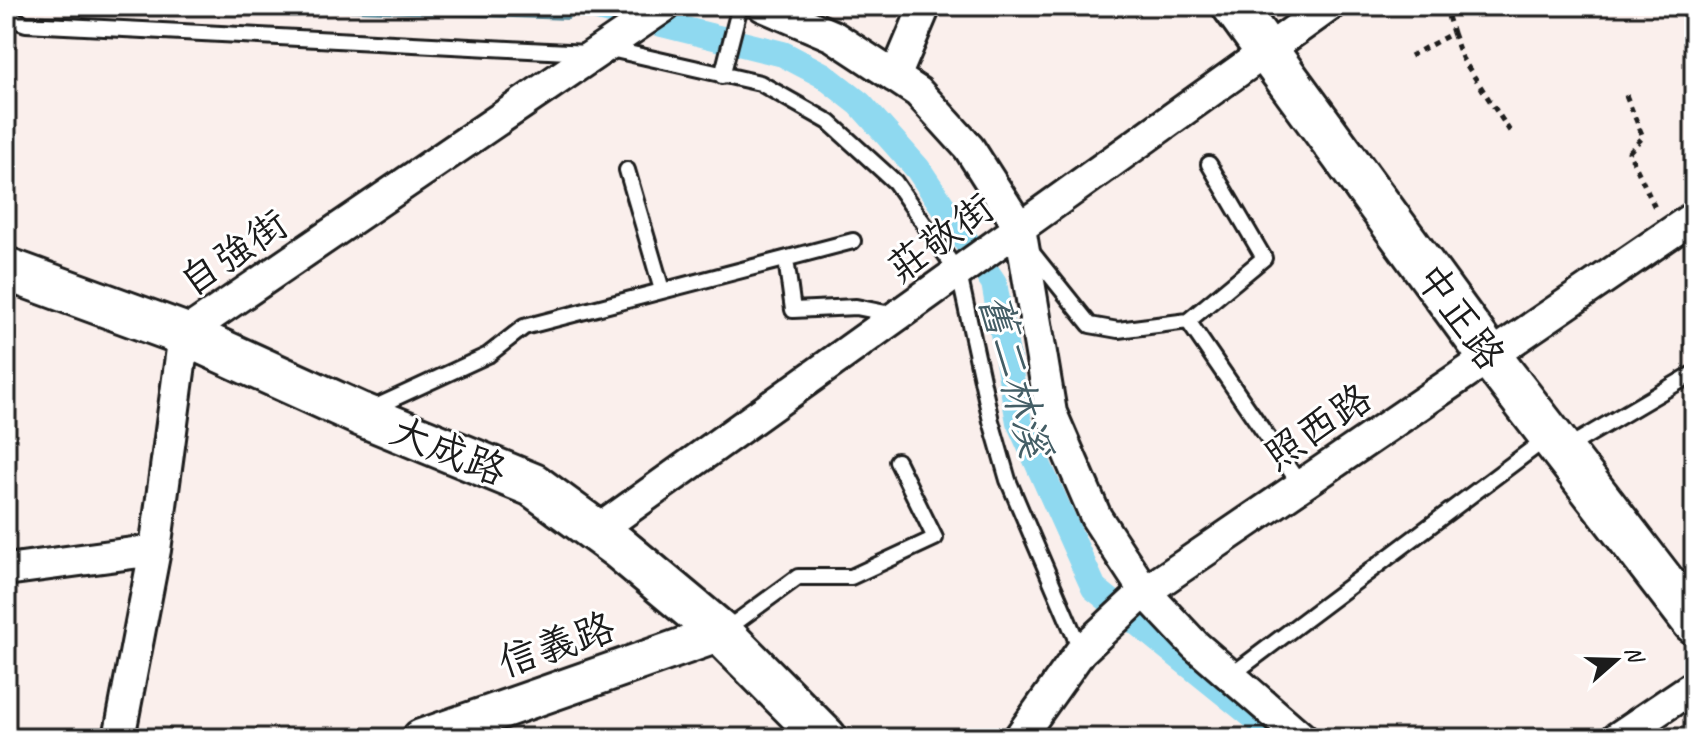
<svg xmlns="http://www.w3.org/2000/svg" width="1700" height="744" viewBox="0 0 1700 744" font-family="Caveat,'LXGW WenKai TC',sans-serif">
<rect width="100%" height="100%" fill="#faefec"/>
<filter id="ink" filterUnits="userSpaceOnUse"><feTurbulence type="fractalNoise" baseFrequency=".0125" numOctaves="2"/><feDisplacementMap in="SourceGraphic" scale="16" xChannelSelector="R" yChannelSelector="G"/><feConvolveMatrix kernelMatrix="1 2 1 2 8 2 1 2 1" color-interpolation-filters="sRGB"/></filter>
<g filter="url(#ink)">
<path fill="#8fd9f0" stroke="#618d9b" stroke-width="2" d="M224 6H573L568 19Z"/>
<g fill="none" stroke-linecap="round" stroke-linejoin="round">
<path stroke="#8fd9f0" stroke-width="26" d="M589 6 783 54 823 75 860 104 918 169 994 283 1019 422 1094 588 1280 738"/>
<defs>
<path id="service" d="M6 17 26 24 588 53
M606 48 760 83 829 122 895 182 959 274 991 421 1008 480 1081 651
M722 76 740 6
M1209 164 1264 258 1188 321 1301 486
M627 170 662 290
M1030 250 1090 325 1118 330 1188 321
M786 259 793 310 856 307 896 315
M371 409 488 355 524 327 853 241
M1563 450 1694 373
M724 631 798 577H851L935 538 897 461
M1230 676 1547 438"/>
<path id="minor" d="M763 6 833 36 918 92 969 148 1020 228 1051 413 1096 517 1145 592 1195 645 1302 738
M895 77 925 6
M597 531 1329 6
M6 570 155 550
M119 738 155 550 184 334 665 6
M1019 738 1081 651 1142 594 1694 217
M1617 738 1694 686"/>
<path id="tertiary" d="M421 738 721 633"/>
<path id="secondary" d="M1234 6 1490 357 1694 622
M6 269 184 334 360 414 533 485 618 547 721 633 825 738"/>
</defs>
<use href="#service" stroke="#1c1c1c" stroke-width="20"/>
<use href="#minor" stroke="#1c1c1c" stroke-width="36"/>
<use href="#tertiary" stroke="#1c1c1c" stroke-width="42"/>
<use href="#secondary" stroke="#1c1c1c" stroke-width="48"/>
<path stroke="#1c1c1c" stroke-width="5" stroke-dasharray="6 6" stroke-linecap="butt" d="M1448 15 1470 6
M1453 33 1462 58 1511 133
M1410 56 1453 33 1445 6
M1626 95 1643 137 1629 152 1657 212"/>
<use href="#service" stroke="#fff" stroke-width="14"/>
<use href="#minor" stroke="#fff" stroke-width="30"/>
<use href="#tertiary" stroke="#fff" stroke-width="36"/>
<use href="#secondary" stroke="#fff" stroke-width="42"/>
</g>
</g>
<g text-anchor="middle" stroke-width="6" stroke-linejoin="round" paint-order="stroke">
<g font-size="40" fill="#1c1c1c" stroke="#fff">
<text transform="translate(940 237) rotate(-36)" y="14">莊敬街</text>
<text transform="translate(233 252) rotate(-34)" y="14">自強街</text>
<text transform="translate(1461 316) rotate(54)" y="14">中正路</text>
<text transform="translate(1317 426) rotate(-34)" y="14">照西路</text>
<text transform="translate(449 450) rotate(22)" y="14">大成路</text>
<text transform="translate(556 644) rotate(-19)" y="14">信義路</text>
</g>
<g font-size="42" font-style="italic" fill="#445e66" stroke="#fff">
<text transform="translate(1016 375) rotate(75)" y="15">舊二林溪</text>
</g>
</g>
<rect width="1700" height="744" fill="none" stroke="#fff" stroke-width="32"/>
<rect x="16" y="16" width="1668" height="712" fill="none" stroke="#1c1c1c" stroke-width="3" filter="url(#ink)"/>
<g transform="translate(1616 660) rotate(70)" stroke="#ffffff" stroke-width="6" paint-order="stroke">
<path d="M0-6L14 30L0 20L-14 30Z" fill="#1c1c1c"/>
<text y="-12" font-size="22" font-weight="bold" text-anchor="middle" fill="#1c1c1c">N</text>
</g>
</svg>
